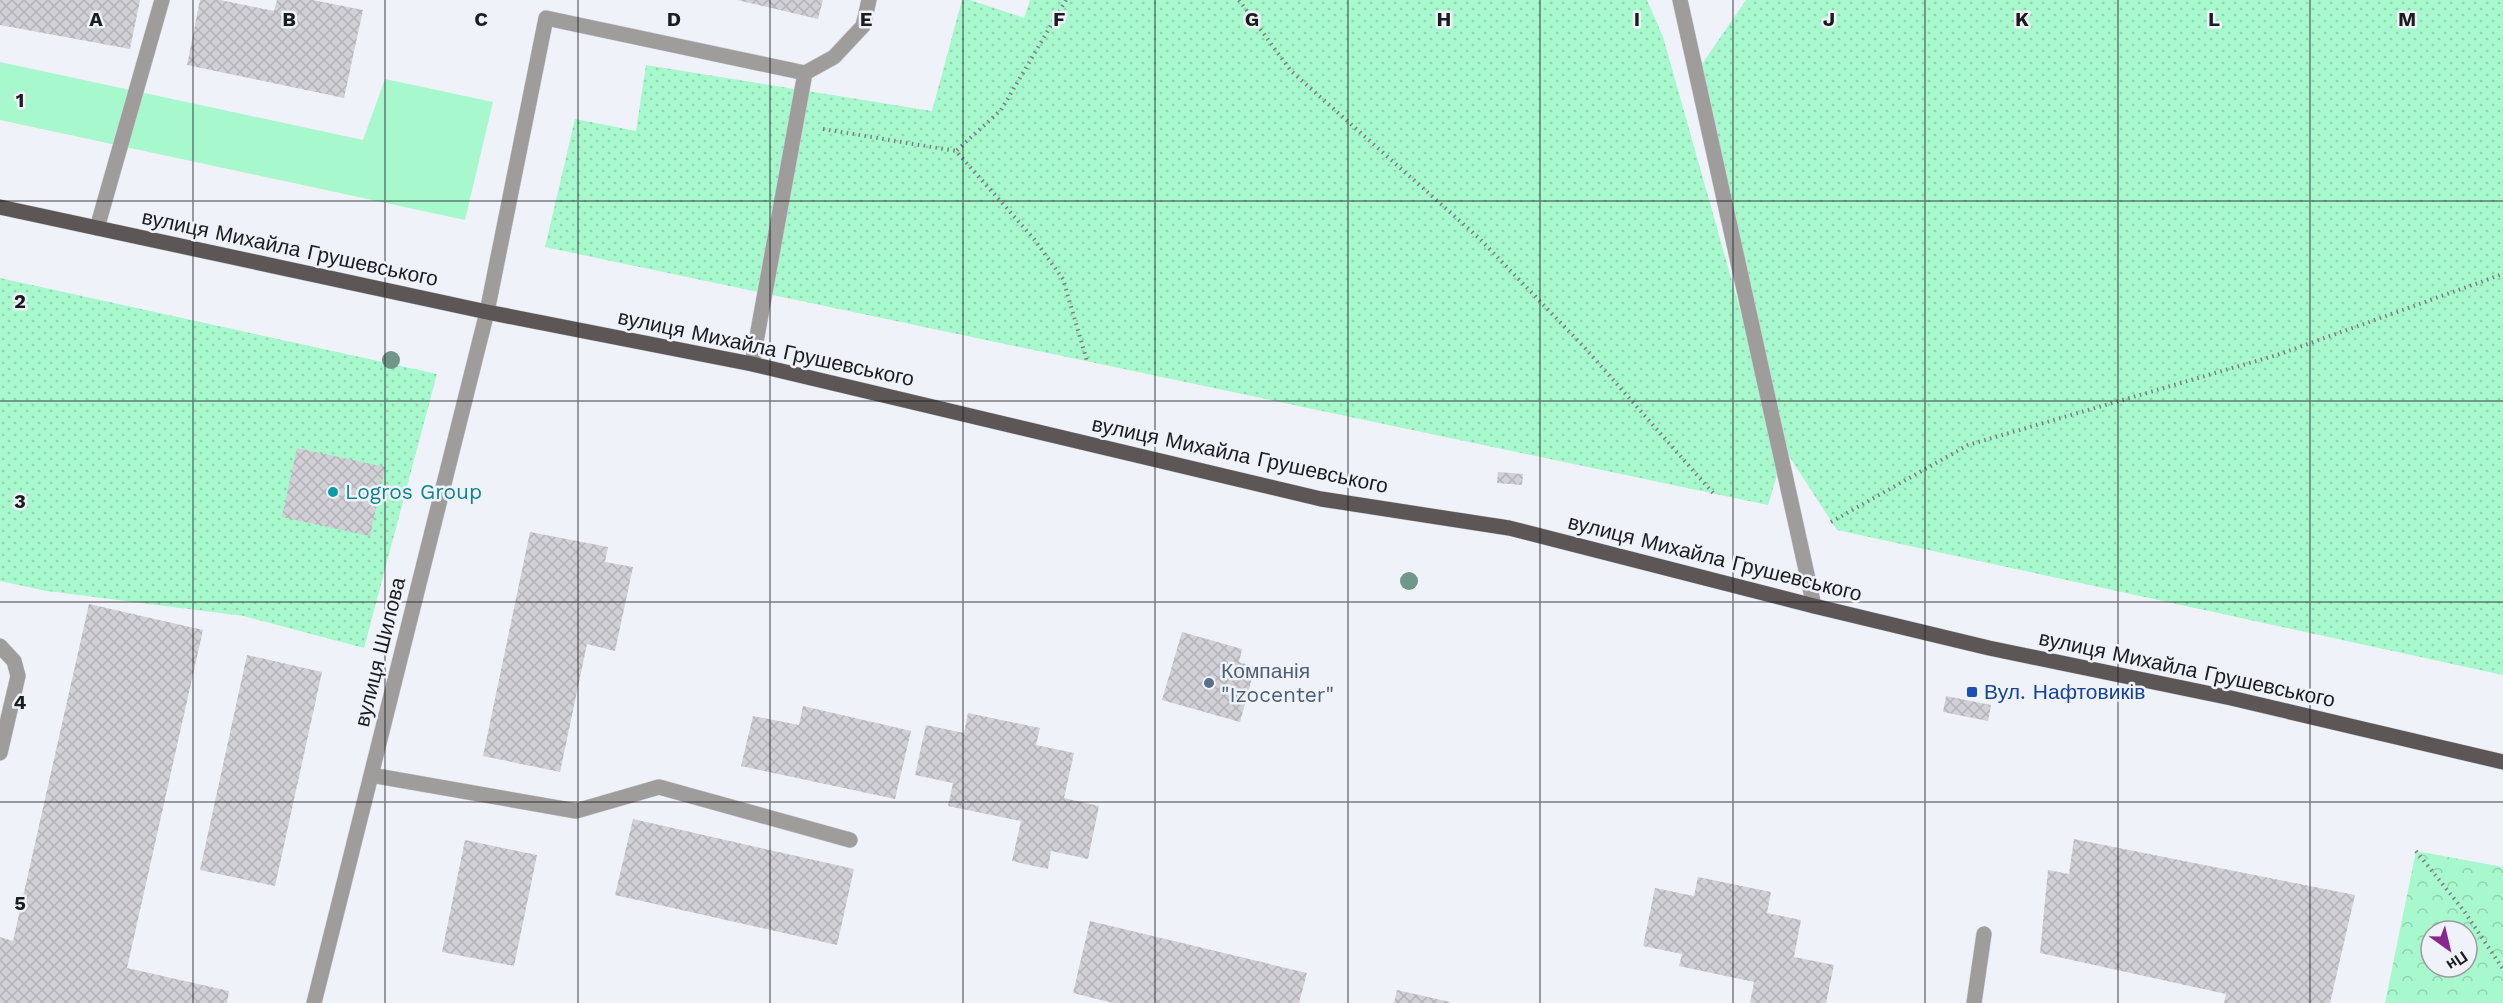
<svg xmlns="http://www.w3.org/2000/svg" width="2503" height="1003" viewBox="0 0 2503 1003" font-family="'Work Sans',sans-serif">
<defs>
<pattern id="forest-crowns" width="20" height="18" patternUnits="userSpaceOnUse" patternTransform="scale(1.5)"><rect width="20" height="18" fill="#a7f8cc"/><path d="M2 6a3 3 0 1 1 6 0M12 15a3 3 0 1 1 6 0" fill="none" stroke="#8fd4af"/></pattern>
<pattern id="park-dots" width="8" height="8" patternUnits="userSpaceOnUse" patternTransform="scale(1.5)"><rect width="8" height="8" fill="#a7f8cc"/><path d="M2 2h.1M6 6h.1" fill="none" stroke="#8fd4af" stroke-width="1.8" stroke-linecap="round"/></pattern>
<pattern id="building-cross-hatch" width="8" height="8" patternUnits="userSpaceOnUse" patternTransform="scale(1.5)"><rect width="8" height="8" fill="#d0d0d6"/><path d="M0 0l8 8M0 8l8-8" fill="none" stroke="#b2b2b7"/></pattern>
</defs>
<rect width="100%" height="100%" fill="#eff2f8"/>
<path fill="#a7f8cc" d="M0 62 363 140 385 79 493 102 465 220 0 120Z"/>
<path fill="url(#forest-crowns)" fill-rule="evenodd" d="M2416 851 2503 867V1003H2385ZM2431 931H2467V967H2431Z"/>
<path fill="url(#park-dots)" d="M962 0H970L1024 18 1030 0H1647L1663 37 1782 458 1768 505 545 247 575 119 636 131 646 65 932 111Z
M1746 0H2503V675L1837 530 1787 453 1702 64Z
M0 278 437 374 364 648 244 616 47 591 0 581Z"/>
<path fill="url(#building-cross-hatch)" d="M0 0H140L130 49 0 25Z
M200 0H220L274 11 277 0H313L363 10 344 98 187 65Z
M737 0H823L818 19Z
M297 448 385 467 370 536 282 517Z
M1498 472 1523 474 1522 485 1497 483Z
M530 532 608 547 605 562 633 567 615 651 587 644 560 772 483 756Z
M89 604 203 630 127 968 229 991 227 1003H0V937L13 941Z
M1182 632 1242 649 1239 662 1255 667 1240 722 1162 700Z
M247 655 322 672 275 886 200 870Z
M1946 696 1991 705 1988 721 1943 712Z
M803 706 911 731 895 799 741 766 753 716 799 725Z
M968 713 1040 728 1036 745 1074 753 1064 798 1099 806 1088 859 1051 851 1048 869 1012 861 1021 821 948 806 953 783 915 775 926 725 964 733Z
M633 819 854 869 837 945 615 895Z
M2074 839 2355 895 2330 1003H2224L2226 994 2040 953 2048 870 2069 874Z
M465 840 537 855 514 966 442 952Z
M1698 877 1771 892 1767 913 1801 920 1794 957 1834 965 1826 1003H1750L1754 982 1679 966 1682 954 1643 946 1655 888 1694 896Z
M1090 921 1307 973 1299 1003H1113L1073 993Z
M1397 990 1450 1002V1003H1394Z"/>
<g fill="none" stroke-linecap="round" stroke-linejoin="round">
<defs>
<path id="minor" d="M1680 0 1814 606
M97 228 162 0
M752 364 805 73
M0 646 14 661 18 676 0 753
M371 775 576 811 659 787 850 840
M314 1003 487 312 546 18 805 73 834 57 863 26 869 0
M1974 1003 1984 934"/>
<path id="major" d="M0 207 487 312 752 364 1321 499 1509 528 1814 606 1989 648 2231 698 2503 762"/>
</defs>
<use href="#minor" stroke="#cdd0d5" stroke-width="16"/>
<use href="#major" stroke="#cdd0d5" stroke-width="16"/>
<path stroke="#7d7f83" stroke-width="4" stroke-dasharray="1.5 4.5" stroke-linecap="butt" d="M1066 0 1001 110 956 151 1034 239 1063 279 1087 361
M1239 0 1291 71 1478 237 1585 348 1714 494
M823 129 956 151
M1831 522 1968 445 2277 355 2503 274
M2416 851 2464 911 2503 969"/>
<use href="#minor" stroke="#9f9c9c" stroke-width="15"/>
<use href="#major" stroke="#5c5656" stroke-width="15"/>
</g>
<g fill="#70978a">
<circle cx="391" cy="360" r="9"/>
<circle cx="1409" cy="581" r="9"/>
</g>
<path fill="none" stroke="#1b1c1e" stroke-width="1.5" stroke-opacity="0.55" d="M193 0V1003M385 0V1003M578 0V1003M770 0V1003M963 0V1003M1155 0V1003M1348 0V1003M1540 0V1003M1733 0V1003M1925 0V1003M2118 0V1003M2310 0V1003M0 201H2503M0 401H2503M0 602H2503M0 802H2503"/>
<circle fill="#0f9aa8" stroke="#eff2f8" stroke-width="2" cx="333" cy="492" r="6"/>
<circle fill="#5c6f8a" stroke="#eff2f8" stroke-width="2" cx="1209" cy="683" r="6"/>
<rect fill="#1a4fb4" stroke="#eff2f8" stroke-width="2" x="1966" y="686" width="12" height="12" rx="3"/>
<g text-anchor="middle" stroke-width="5" stroke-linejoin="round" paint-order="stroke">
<g font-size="21" fill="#1b1c1e" stroke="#eff2f8">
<text transform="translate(290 248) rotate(12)" y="7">вулиця Михайла Грушевського</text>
<text transform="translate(766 348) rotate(12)" y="7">вулиця Михайла Грушевського</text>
<text transform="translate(1240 455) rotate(12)" y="7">вулиця Михайла Грушевського</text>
<text transform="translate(1715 558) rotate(14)" y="7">вулиця Михайла Грушевського</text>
<text transform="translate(380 652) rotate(-76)" y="7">вулиця Шилова</text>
<text transform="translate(2187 669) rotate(12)" y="7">вулиця Михайла Грушевського</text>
</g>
<g font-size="21" fill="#0d838f" stroke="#eff2f8" text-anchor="start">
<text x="345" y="499">Logros Group</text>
</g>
<g font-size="21" fill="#4e5e75" stroke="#eff2f8" text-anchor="start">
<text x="1221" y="678">Компанія<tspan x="1221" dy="24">"Izocenter"</tspan></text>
</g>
<g font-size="21" fill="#164399" stroke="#eff2f8" text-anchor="start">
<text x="1984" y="699">Вул. Нафтовиків</text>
</g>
</g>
<g font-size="20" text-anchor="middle" font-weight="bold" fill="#1b1c1e" stroke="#eff2f8" stroke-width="5" stroke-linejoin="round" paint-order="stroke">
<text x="96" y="26">A</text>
<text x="289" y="26">B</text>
<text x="481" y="26">C</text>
<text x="674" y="26">D</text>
<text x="866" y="26">E</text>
<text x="1059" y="26">F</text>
<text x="1252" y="26">G</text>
<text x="1444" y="26">H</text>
<text x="1637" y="26">I</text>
<text x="1829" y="26">J</text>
<text x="2022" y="26">K</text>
<text x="2214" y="26">L</text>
<text x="2407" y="26">M</text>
<text x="20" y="107">1</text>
<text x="20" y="308">2</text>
<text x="20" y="508">3</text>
<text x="20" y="709">4</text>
<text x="20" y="910">5</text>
</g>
<g transform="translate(2449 949) rotate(146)"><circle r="28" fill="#eff2f8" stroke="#9a9ca1" stroke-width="1.5"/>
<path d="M0-4.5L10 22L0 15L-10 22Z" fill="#8a278f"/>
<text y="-9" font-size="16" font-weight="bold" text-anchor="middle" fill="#1b1c1e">Пн</text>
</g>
</svg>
